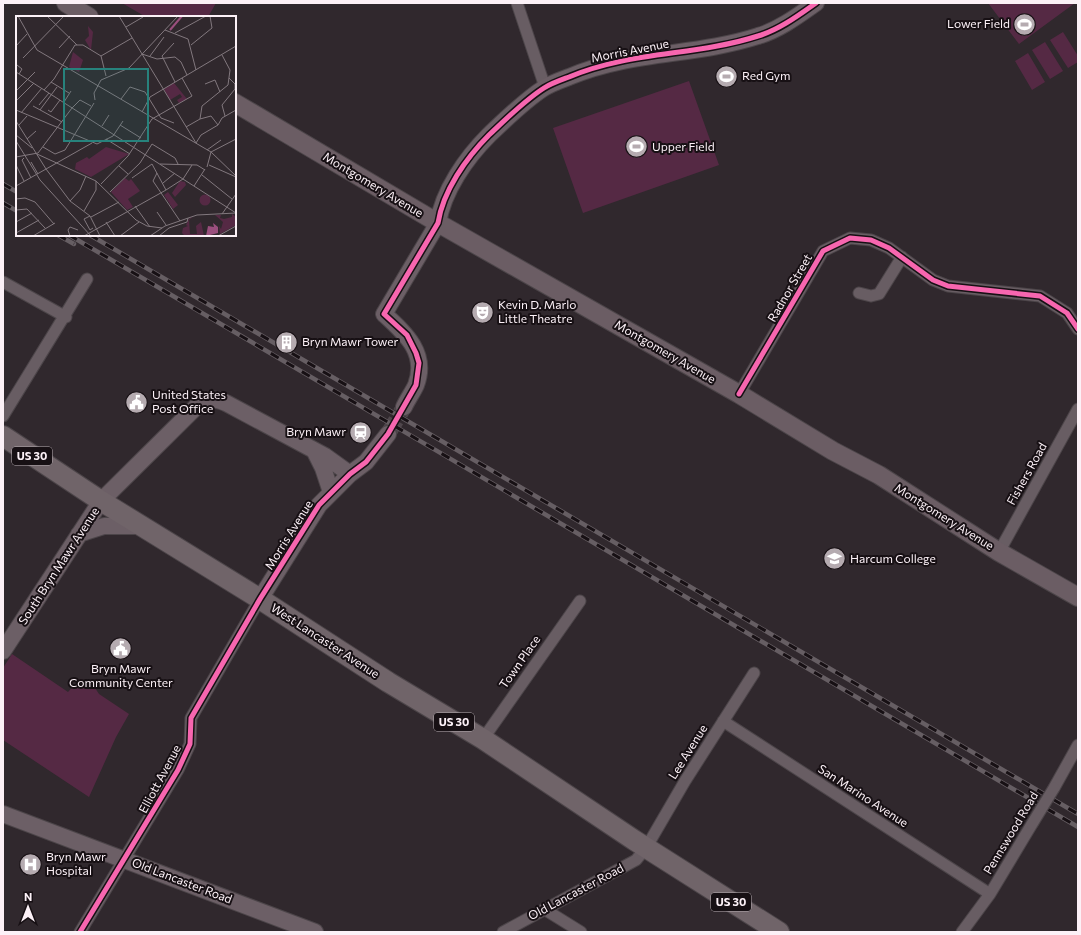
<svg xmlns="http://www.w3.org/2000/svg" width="1081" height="935" viewBox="0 0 1081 935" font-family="Commissioner,sans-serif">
<rect width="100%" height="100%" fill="#30282d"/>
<path fill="#552944" d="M122 3H216L208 17H146Z
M988 3H1075L1019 44Z
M1063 32 1078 56V62L1068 68 1050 40Z
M1045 42 1063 71 1050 79 1032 50Z
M1028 53 1045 82 1032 90 1015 61Z
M689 81 719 165 583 213 553 128Z
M12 654 68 692 80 679 91 682 99 694 129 714 116 737 89 797 3 740V668Z"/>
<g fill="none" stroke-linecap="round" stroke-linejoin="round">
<path stroke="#4f464b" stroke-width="16" stroke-dasharray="16 8" stroke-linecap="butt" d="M388 434 404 407"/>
<defs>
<path id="street" d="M517 3 545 87
M3 282 66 317
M859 293 871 296 879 294 902 257
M739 394 823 251 850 238 871 240 889 248 933 280 948 286 1040 296 1067 313 1078 329
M3 416 87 279
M999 552 1078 409
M723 721 990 894
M483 739 580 601
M1054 788 1078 745
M544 909 581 932
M80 932 178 770 190 744 191 718 260 599
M503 932 636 860 646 848 685 781 754 673
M962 932 990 894 1032 824"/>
<path id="secondary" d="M404 407C407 400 413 392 416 385 428 353 405 333 384 314L438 223C443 191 466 158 489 135 506 119 525 100 544 88 552 83 561 80 569 77 630 51 696 56 758 36 779 30 799 15 816 3
M314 450 323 468 331 492
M79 534 104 526H142
M260 599 319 505 350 474 366 462 388 434
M3 651 101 501 198 405C209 398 214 398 226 403L325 456 350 474
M3 814 315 932"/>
<path id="primary" d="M66 3 89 17
M235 103 438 223 739 394 833 451 879 475 999 552 1078 597"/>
<path id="highway" d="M3 436 101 501 260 599 388 682 483 739 634 840 779 932"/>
</defs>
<use href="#street" stroke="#4c4549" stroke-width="13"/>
<use href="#secondary" stroke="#4c4549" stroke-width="18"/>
<use href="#primary" stroke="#4c4549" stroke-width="20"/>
<use href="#highway" stroke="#4c4549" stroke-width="22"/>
<use href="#street" stroke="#685d63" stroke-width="11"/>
<use href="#secondary" stroke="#6c5f66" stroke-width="16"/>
<use href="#primary" stroke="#6b5d64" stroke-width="18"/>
<use href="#highway" stroke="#706469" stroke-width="20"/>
<defs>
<path id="rail" d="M3 184 17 192
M3 203 17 211
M58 235 74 244
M69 235 1078 827
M90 235 1078 814"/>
</defs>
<use href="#rail" stroke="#665e63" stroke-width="4.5"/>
<use href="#rail" stroke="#171014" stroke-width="3" stroke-dasharray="9" stroke-linecap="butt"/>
<defs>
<path id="street-bridge" d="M1032 824 1054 788"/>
</defs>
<use href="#street-bridge" stroke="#4c4549" stroke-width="13" stroke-linecap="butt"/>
<use href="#street-bridge" stroke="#685d63" stroke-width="11"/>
<defs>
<path id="cycleway" d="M739 394 823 251 850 238 871 240 889 248 933 280 948 286 1040 296 1067 313 1078 329
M80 932 178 770 190 744 191 718 260 599 319 505 350 474 366 462 388 434 416 385 419 363 416 353 407 335 384 314 438 223C443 191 466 158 489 135 506 119 525 100 544 88 552 83 561 80 569 77 630 51 696 56 758 36 779 30 799 15 816 3"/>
</defs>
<use href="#cycleway" stroke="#171014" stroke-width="8"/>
<use href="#cycleway" stroke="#f766af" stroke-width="5"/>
</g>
<defs>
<symbol id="stadium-disc" viewBox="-11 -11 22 22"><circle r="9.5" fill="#b5abb0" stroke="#171014"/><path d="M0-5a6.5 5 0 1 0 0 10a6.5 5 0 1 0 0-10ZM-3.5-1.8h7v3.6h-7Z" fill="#fff"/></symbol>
<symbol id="theatre-disc" viewBox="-11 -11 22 22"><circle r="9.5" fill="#b5abb0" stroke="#171014"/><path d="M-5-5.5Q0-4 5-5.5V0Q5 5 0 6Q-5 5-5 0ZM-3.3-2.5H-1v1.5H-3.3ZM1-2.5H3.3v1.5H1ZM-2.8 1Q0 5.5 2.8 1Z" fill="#fff"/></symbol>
<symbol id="building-disc" viewBox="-11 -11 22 22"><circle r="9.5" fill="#b5abb0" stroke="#171014"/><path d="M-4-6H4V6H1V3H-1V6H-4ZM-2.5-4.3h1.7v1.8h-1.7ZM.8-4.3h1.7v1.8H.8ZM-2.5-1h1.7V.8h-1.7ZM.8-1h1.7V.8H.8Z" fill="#fff"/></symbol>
<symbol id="civic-disc" viewBox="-11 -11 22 22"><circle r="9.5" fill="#b5abb0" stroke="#171014"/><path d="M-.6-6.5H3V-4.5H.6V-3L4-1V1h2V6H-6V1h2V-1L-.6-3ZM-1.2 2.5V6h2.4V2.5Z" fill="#fff"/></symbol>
<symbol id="station-disc" viewBox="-11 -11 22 22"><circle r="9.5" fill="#b5abb0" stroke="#171014"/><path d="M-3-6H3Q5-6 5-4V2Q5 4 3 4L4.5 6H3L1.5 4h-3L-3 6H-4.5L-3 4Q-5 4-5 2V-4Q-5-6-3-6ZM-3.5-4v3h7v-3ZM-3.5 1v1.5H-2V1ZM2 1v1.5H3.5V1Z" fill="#fff"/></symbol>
<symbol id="university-disc" viewBox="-11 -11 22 22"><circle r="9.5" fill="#b5abb0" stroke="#171014"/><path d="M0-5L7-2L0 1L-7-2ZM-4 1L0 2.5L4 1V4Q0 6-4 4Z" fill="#fff"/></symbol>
<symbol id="hospital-disc" viewBox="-11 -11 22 22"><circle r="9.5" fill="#b5abb0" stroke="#171014"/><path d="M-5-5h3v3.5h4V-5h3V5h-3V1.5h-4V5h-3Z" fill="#fff"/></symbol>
</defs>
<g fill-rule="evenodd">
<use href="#stadium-disc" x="1012" y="12" width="25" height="25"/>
<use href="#stadium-disc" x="714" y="64" width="25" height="25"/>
<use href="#stadium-disc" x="624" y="134" width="25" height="25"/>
<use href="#theatre-disc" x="470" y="300" width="25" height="25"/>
<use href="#building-disc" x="274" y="330" width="25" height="25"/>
<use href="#civic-disc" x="124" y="390" width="25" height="25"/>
<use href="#station-disc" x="348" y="420" width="25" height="25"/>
<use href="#university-disc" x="822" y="546" width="25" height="25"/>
<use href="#civic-disc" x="108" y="636" width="25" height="25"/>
<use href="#hospital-disc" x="18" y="852" width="25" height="25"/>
</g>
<g text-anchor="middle" stroke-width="4" stroke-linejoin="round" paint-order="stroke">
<g fill="#171014" stroke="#b7aeb3" stroke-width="1">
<rect x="12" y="447" width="40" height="18" rx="3"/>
<rect x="434" y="713" width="40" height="18" rx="3"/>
<rect x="711" y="893" width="40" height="18" rx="3"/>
</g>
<g font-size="11" font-weight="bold" fill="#fcf1f7">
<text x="32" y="460">US 30</text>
<text x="454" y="726">US 30</text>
<text x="731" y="906">US 30</text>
</g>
<g font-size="12" fill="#fcf1f7" stroke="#171014" text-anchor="start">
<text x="1010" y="28" text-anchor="end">Lower Field</text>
<text x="742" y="80">Red Gym</text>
<text x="652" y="151">Upper Field</text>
<text x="498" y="309">Kevin D. Marlo<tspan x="498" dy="14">Little Theatre</tspan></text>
<text x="302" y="346">Bryn Mawr Tower</text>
<text x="152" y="399">United States<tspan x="152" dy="14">Post Office</tspan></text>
<text x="346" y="436" text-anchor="end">Bryn Mawr</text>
<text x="850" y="563">Harcum College</text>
<text x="121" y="673" text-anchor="middle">Bryn Mawr<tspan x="121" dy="14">Community Center</tspan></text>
<text x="46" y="861">Bryn Mawr<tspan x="46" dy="14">Hospital</tspan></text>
</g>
<g font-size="12" fill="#fcf1f7" stroke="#171014">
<text transform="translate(630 51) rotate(-11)" y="4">Morris Avenue</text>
<text transform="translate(373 185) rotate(31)" y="4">Montgomery Avenue</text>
<text transform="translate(790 288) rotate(-60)" y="4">Radnor Street</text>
<text transform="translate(665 352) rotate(30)" y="4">Montgomery Avenue</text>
<text transform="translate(1027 474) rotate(-61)" y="4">Fishers Road</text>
<text transform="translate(944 517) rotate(32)" y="4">Montgomery Avenue</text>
<text transform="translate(289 535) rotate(-58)" y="4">Morris Avenue</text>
<text transform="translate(59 566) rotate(-57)" y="4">South Bryn Mawr Avenue</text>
<text transform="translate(325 641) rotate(33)" y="4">West Lancaster Avenue</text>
<text transform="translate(520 662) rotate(-55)" y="4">Town Place</text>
<text transform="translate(688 752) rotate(-58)" y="4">Lee Avenue</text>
<text transform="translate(160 779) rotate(-62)" y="4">Elliott Avenue</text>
<text transform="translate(863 796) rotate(33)" y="4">San Marino Avenue</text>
<text transform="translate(1011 833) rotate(-59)" y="4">Pennswood Road</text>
<text transform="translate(182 881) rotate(21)" y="4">Old Lancaster Road</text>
<text transform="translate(576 892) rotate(-28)" y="4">Old Lancaster Road</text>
</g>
</g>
<g transform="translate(16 16)">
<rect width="220" height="220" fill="#30282d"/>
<path d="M72 10 77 16 75 34 69 24 73 20ZM216 198 220 201V209L204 218 203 210 205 213 207 206 199 199H205L204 202 208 203 216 201ZM177 201 173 204 174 218H181L180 210 185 206 188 220H169L166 217 167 212 172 210 170 209 173 203Z" fill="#552944"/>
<path d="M158 67 171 83 163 87 161 84 166 81 164 78 154 84 148 73Z" fill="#552944"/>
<path d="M57 36 67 44 63 56 53 51ZM90 131 113 138 75 161 59 153 60 147 71 141 73 143ZM109 162 113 165 115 163 124 175 112 183 117 191 111 194 95 176ZM164 165 169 166 170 169 159 181 156 177ZM152 176 162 189 157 193 148 179ZM183.5 184a5.5 5.5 0 1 1 11 0a5.5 5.5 0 1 1-11 0Z" fill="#552944"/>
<path d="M197 207 202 211V217L190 220 192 210 198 211Z" fill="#9a4f7d"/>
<path fill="none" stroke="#9a4f7d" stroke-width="2" d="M154 14 166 0"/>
<path fill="none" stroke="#82787e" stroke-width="1" d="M2 0 21 34 195 136 220 160M31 0 61 29M103 0 180 127 185 119 202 109 206 102 220 94M110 11 127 1M149 14 172 23 180 54M159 17 190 0M158 27 146 40 159 66M175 29 196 12 194 0M0 30 11 18M43 32 54 20M126 38 141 43 159 41 165 46 171 59M85 40 90 60M134 40 148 21M7 42 48 0M1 49 6 53 3 58M0 56 220 197M35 66 53 77M189 68 199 64 204 76M28 74 38 63 59 29H67L85 40 116 22M0 75 19 56M105 83 114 71 129 76 145 102 158 107M79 84 78 77 85 64 113 52 162 0M0 85 18 67M48 86 55 75M23 89 33 77M17 90 46 106M56 92 64 84 75 90M0 94 81 128 97 120 107 105M24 94 41 71M32 94 35 96 44 84M126 96 134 81 220 30M5 97 26 72M209 100 206 89 219 73V68L213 62M184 103 195 100 202 109M0 105 30 153 54 185 74 200 84 220M3 109 11 100M104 109 125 122M86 110 93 99M170 111 184 103 186 90 212 69 214 54 206 39M0 119 16 132M11 123 20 115M90 123 114 138M0 125 24 164 75 220M27 131 39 138 49 134 78 87M191 134 205 124M21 138 80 165 120 204 131 210 146 212M0 141 22 137 56 92M8 142 6 144 15 162M15 146 22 158M136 148 150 174M144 148 181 149 189 154M0 149 8 165M193 149 220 161M103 150 112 158M191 151 195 136 220 123M141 157 137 165 164 205M186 159 216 183M116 162 136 148M147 167 159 157M85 168 112 140 136 103 176 80 166 62M0 170 76 127M178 170 189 153M94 176 124 147 136 128 159 142 162 148M0 183 9 182 19 186 38 208M54 185 64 174 70 160M119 190 134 211M0 194 11 193 29 212M68 195 80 174V165M141 196 150 209M206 198 220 178M74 200 68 203 74 214 77 212M75 201 103 186M0 206 16 197M90 206 99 220M0 217 23 204M17 220 39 207M54 220 52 214 54 211 62 214M68 220 150 174 167 163 176 149M104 220 123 206M134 220 149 210 181 199 220 197M143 220 153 212 171 206 172 202M202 220 220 210"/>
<path fill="#27827c" fill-opacity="0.15" stroke="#27827c" stroke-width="2" d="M48 53H132V125H48Z"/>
<rect width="220" height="220" fill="none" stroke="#fcf1f7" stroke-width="2"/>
</g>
<rect width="1081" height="935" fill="none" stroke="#fcf1f7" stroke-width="8"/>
<g transform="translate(28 907)" stroke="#171014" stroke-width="3" paint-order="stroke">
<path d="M0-3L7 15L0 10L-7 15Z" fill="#fcf1f7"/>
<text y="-6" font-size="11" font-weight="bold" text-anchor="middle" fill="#fcf1f7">N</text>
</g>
</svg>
